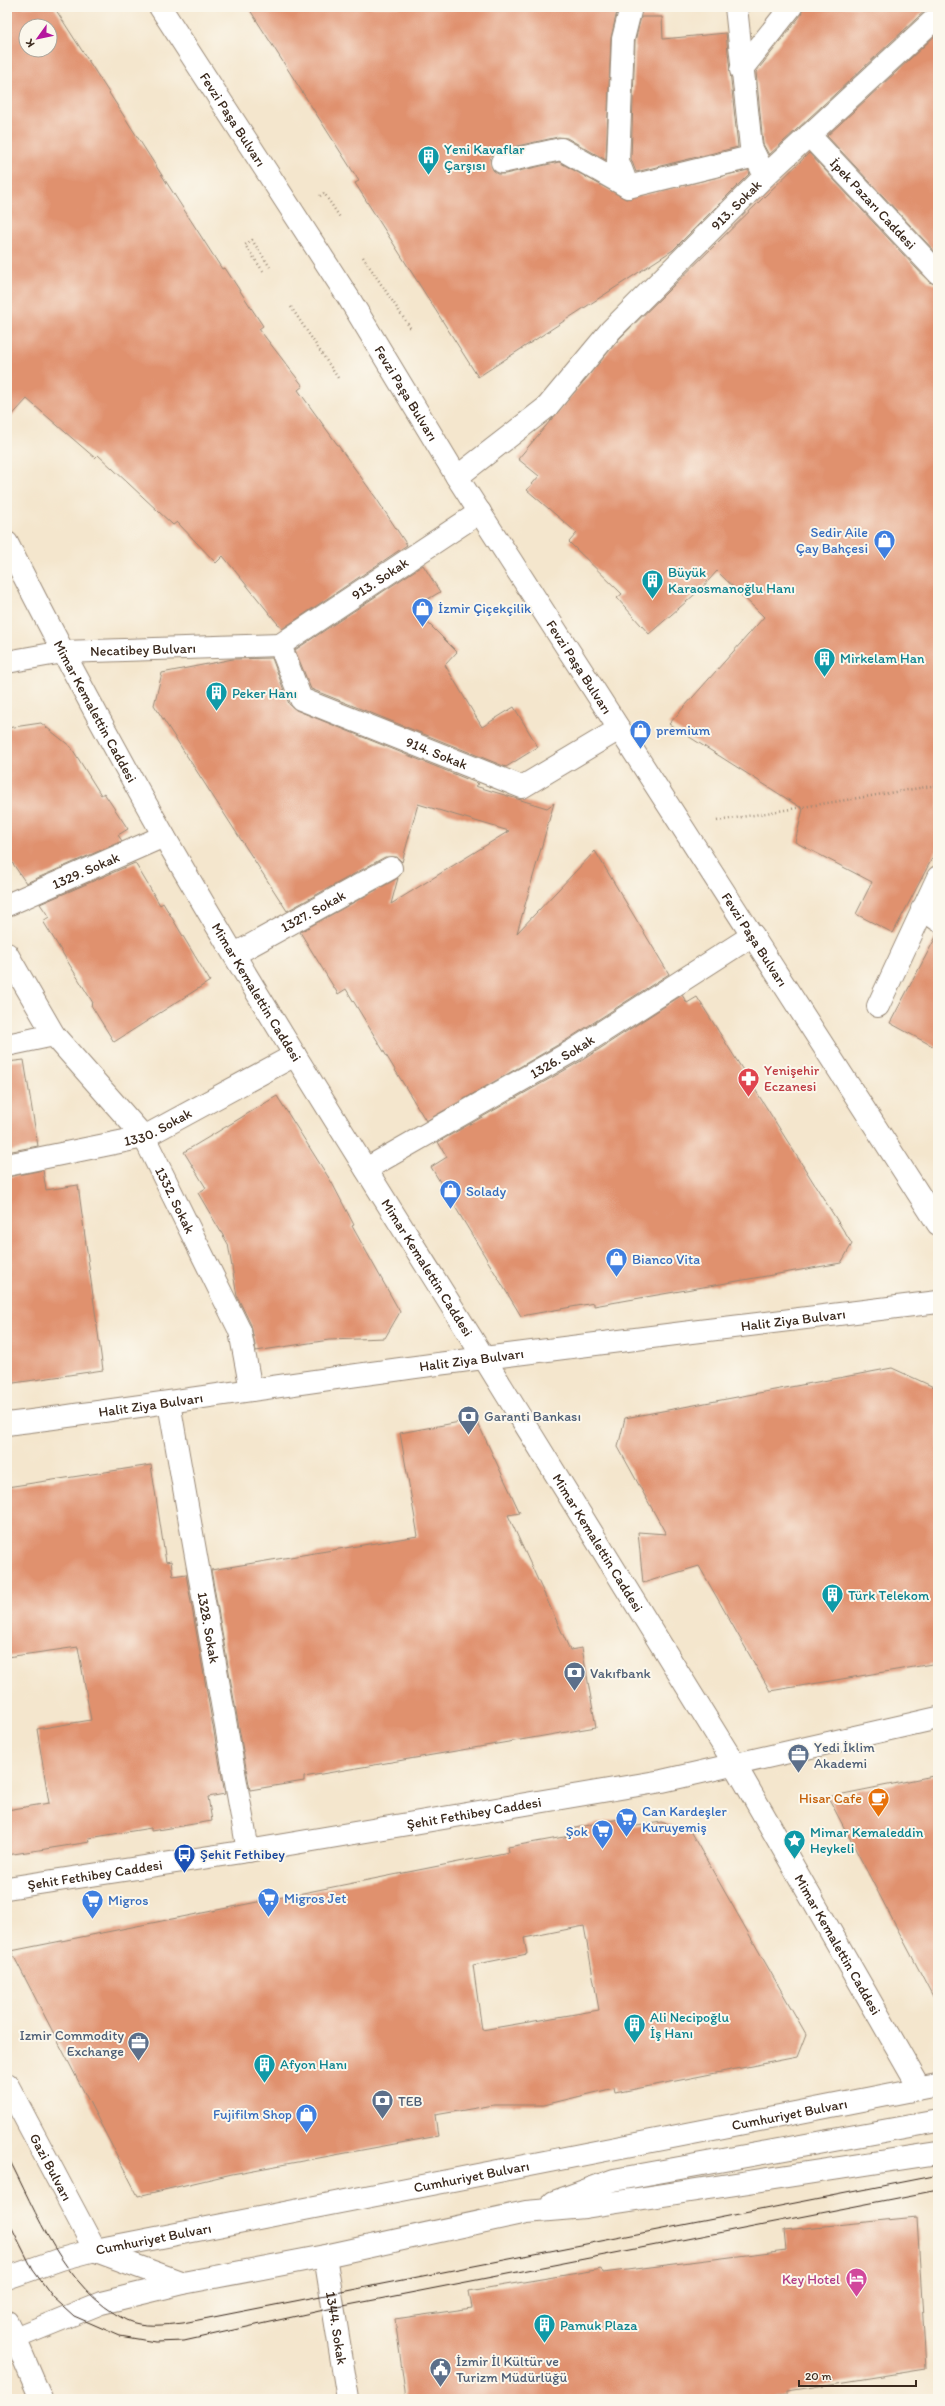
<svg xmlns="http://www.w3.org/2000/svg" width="945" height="2406" viewBox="0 0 945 2406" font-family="Itim,sans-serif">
<rect width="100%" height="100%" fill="#fbf7ec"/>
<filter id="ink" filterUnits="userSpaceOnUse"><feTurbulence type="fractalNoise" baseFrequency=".025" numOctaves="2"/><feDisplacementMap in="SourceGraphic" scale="8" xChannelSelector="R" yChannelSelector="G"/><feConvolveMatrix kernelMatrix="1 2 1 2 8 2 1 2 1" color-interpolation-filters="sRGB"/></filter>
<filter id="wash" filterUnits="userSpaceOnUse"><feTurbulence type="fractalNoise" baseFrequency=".012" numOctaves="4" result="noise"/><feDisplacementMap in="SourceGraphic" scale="16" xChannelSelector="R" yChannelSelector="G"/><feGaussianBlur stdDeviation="0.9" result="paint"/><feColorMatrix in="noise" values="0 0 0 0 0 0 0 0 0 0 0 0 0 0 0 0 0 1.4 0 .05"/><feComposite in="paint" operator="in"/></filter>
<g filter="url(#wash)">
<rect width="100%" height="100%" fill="#f4e6cd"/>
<g id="blocks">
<path fill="#e0916e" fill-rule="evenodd" d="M7 7H54L222 269 225 268 263 326 259 329 303 386 298 390 376 498 407 545 282 629 223 556 216 563 177 522 173 525 98 455 95 458 27 399 7 421ZM26 26H50V50H26Z
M248 7H618L611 38 606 160 567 138 558 137 499 150 490 159 493 170 498 174H505L559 162 626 199 748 170 750 173 673 250 478 377 355 183 359 181Z
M803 7H929L769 155 763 144 756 72 801 15Z
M641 17H662L663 39 726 33 738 147 636 172 631 159 635 41Z
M938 33V255L827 136Z
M809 153 929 282 938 285V847L893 933 856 914 872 882 795 842 803 809 669 724 764 617 717 571 701 589 649 634 617 598 622 594 569 542 577 533 527 490 539 476 518 459 620 338Z
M423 565 440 592 413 608 457 652 445 665 482 727 514 707 538 747 506 767 311 689 295 650Z
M272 658 289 704 296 710 479 784 475 786 547 808 554 803 517 933 595 851 669 974 568 1039 426 1121 346 989 338 994 300 932 398 878 391 904 509 831 418 804 402 862 397 857H385L287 911 154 705 162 673 233 659Z
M41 723 71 747 101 795 104 793 128 829 118 835 122 841 26 883 7 855V728Z
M135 863 160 905 163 903 210 981 114 1042 91 1005 93 1003 43 921 49 917 40 904Z
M938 933V1049L890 1023Z
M682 995 687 1003 697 997 852 1244 841 1263 594 1306V1303L521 1316 431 1167 447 1157 438 1142 581 1061Z
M24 1060 38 1146 7 1152V1062Z
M277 1096 332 1183 354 1225 352 1226 400 1312 385 1338 329 1340 256 1351 251 1325 237 1296 228 1244 198 1193 206 1188 184 1152Z
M43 1170 46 1190 78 1185 103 1370 7 1384V1177Z
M892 1368 938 1389V1663L770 1691 699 1566 643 1583 638 1532 666 1534 618 1447 625 1418Z
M476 1419 520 1513 508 1515 570 1650 582 1648 596 1727 304 1777V1781L250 1790 211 1570 418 1536 400 1433Z
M151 1465 166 1562 171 1561 173 1576 186 1574 225 1794 208 1797 212 1821 151 1831V1828L89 1838 90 1842 7 1855V1810L49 1803 37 1729 91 1720 78 1647 7 1657V1487Z
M938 1775V2006L828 1797Z
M619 1819 625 1828 661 1822 690 1831 806 2034 797 2057 615 2093 614 2088 544 2105H494L435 2115 438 2136 232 2174 138 2196 11 1951 509 1852 508 1847 575 1835V1828ZM584 1926 599 2010 482 2030 473 1965 527 1954 524 1938Z
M917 2217 926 2369 788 2391V2394L761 2399H406L395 2319 472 2308 469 2291 602 2269 603 2273 786 2250 784 2230Z"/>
</g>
</g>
<g filter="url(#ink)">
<use href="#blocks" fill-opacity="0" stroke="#988876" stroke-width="1"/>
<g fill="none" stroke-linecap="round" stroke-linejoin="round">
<defs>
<g id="pedestrian">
<path id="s1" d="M809 135 938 273"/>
<path d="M502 162 561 149 628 187 755 156"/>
<path d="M628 187 618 161 623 39 631 7"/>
<path d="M457 477 547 407"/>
<path id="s2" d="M280 645 301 699 522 787 619 729"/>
<path id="s3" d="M280 645 480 512"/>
<path id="s4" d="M7 662 63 652 280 645"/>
<path d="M922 909 938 920"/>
<path d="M878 1006 938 877"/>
<path d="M240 1331 251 1390"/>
<path id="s5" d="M484 1358 734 1763 920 2088"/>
<path id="s6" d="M325 2256 348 2399"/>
</g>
<g id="minor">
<path d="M736 7 751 147 765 176"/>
<path d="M741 70 791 7"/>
<path id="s7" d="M547 407 611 330 765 176 938 16"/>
<path id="s8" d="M7 543C57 642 109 739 164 836 266 1013 376 1185 484 1358"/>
<path id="s9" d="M7 905 164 836"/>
<path id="s10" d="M7 954 54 1035 144 1137 240 1331"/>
<path id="s11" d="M235 954 391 868"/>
<path d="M7 1045 54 1035"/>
<path id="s12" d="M7 1165 144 1137 295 1055"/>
<path id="s13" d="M366 1169 574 1050 753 935"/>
<path id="s14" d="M169 1403 248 1851"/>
<path id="s15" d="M7 1888 248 1851 662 1781 938 1718"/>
<path d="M15 2338 41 2399"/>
</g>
<g id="tertiary">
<path id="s16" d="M7 1424C166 1404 324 1378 484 1358 635 1338 787 1321 938 1302"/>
</g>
<g id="primary">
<path id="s17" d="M160 7 350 300 457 477 938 1224"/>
<path id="s18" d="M7 2084 95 2250"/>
<path d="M554 2202 614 2180 938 2121"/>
<path d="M96 2251 183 2283"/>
<path id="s19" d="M7 2278 61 2259 95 2250 938 2085"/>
<path d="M7 2322 15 2338 101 2303 183 2283 325 2256 526 2212 585 2207 938 2153"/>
</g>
</defs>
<use href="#pedestrian" stroke="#988876" stroke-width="24"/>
<use href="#minor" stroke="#988876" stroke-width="24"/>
<use href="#tertiary" stroke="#988876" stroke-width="24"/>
<use href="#primary" stroke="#988876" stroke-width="24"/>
<path stroke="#988876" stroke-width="2.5" stroke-dasharray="1 3" stroke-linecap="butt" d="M320 196 324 193 341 219
M363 257 411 329
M263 271 245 245 252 240 270 267
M291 307 338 378
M717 821 938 785"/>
<use href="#pedestrian" stroke="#fff" stroke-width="22"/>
<use href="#minor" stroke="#fff" stroke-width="22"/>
<use href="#tertiary" stroke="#fff" stroke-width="22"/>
<use href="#primary" stroke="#fff" stroke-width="22"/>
<path stroke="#3b2a1e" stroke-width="1" d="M7 2155C37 2213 64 2289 126 2320 143 2328 164 2325 183 2323L938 2175
M7 2218 33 2270 53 2297 74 2316 120 2336 155 2342 184 2341 333 2308 938 2190"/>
</g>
</g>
<defs>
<symbol id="building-pin" viewBox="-11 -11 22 30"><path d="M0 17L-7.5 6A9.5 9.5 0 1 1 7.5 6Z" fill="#0f9aa8" stroke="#fbf7ec"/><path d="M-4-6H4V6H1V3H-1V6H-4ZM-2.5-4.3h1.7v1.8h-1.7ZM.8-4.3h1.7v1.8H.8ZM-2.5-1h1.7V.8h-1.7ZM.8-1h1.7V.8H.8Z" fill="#fff"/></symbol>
<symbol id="shop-pin" viewBox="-11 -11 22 30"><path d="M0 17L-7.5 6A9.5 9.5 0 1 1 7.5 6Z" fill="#3f7fe0" stroke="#fbf7ec"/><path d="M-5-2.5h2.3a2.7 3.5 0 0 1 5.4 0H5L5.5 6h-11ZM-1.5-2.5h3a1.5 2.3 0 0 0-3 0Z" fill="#fff"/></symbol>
<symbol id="pharmacy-pin" viewBox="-11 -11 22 30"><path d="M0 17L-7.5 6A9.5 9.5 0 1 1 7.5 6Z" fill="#e0444e" stroke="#fbf7ec"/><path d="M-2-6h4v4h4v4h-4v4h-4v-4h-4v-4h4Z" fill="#fff"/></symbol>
<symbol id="bank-pin" viewBox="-11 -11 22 30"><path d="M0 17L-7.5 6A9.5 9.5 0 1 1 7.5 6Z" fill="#5c6f8a" stroke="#fbf7ec"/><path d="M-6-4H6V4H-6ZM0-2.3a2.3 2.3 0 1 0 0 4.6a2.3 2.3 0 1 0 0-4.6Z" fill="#fff"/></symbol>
<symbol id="office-pin" viewBox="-11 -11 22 30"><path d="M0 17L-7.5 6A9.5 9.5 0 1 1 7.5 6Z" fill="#5c6f8a" stroke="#fbf7ec"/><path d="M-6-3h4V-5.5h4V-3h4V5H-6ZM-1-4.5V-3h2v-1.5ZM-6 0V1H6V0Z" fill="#fff"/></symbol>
<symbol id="cafe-pin" viewBox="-11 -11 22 30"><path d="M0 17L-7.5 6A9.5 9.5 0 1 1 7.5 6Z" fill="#e8710a" stroke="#fbf7ec"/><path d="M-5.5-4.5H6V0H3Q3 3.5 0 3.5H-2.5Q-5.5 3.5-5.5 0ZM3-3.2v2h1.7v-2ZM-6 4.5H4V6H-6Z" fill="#fff"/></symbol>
<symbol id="supermarket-pin" viewBox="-11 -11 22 30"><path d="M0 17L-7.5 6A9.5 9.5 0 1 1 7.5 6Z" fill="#3f7fe0" stroke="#fbf7ec"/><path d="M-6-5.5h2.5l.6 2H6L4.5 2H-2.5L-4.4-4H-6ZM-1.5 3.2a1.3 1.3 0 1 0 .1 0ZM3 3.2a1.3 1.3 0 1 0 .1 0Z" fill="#fff"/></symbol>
<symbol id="sight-pin" viewBox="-11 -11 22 30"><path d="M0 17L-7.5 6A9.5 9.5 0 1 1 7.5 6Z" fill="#0f9aa8" stroke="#fbf7ec"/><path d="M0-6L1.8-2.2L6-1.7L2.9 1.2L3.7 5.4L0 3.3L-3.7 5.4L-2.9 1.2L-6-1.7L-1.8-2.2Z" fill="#fff"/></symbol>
<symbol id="bus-pin" viewBox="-11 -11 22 30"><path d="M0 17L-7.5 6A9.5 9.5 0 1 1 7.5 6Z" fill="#1a4fb4" stroke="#fbf7ec"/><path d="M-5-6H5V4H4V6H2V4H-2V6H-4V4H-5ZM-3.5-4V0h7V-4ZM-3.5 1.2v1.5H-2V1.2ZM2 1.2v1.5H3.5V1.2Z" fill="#fff"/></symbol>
<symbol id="hotel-pin" viewBox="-11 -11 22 30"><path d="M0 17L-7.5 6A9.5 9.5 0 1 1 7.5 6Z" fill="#d1479c" stroke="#fbf7ec"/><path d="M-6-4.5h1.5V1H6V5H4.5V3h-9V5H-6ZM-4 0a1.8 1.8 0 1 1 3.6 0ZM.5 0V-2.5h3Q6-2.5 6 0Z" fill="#fff"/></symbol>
<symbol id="civic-pin" viewBox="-11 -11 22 30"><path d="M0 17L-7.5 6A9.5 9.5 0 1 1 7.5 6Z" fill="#5c6f8a" stroke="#fbf7ec"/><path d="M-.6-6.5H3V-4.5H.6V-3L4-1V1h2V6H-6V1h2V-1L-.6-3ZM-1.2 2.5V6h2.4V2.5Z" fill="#fff"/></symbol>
</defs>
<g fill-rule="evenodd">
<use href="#building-pin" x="416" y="144" width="25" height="34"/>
<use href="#shop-pin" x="872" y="528" width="25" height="34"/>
<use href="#building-pin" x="640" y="568" width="25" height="34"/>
<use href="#shop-pin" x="410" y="596" width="25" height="34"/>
<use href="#building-pin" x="812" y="646" width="25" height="34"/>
<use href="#building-pin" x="204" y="680" width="25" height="34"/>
<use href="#shop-pin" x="628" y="718" width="25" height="34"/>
<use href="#pharmacy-pin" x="736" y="1066" width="25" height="34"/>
<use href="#shop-pin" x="438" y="1178" width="25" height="34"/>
<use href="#shop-pin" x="604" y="1246" width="25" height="34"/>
<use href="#bank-pin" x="456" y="1404" width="25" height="34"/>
<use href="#building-pin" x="820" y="1582" width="25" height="34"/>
<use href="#bank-pin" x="562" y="1660" width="25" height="34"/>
<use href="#office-pin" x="786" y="1742" width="25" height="34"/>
<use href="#cafe-pin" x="866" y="1786" width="25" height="34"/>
<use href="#supermarket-pin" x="614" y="1806" width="25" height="34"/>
<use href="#supermarket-pin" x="590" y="1818" width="25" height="34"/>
<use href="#sight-pin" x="782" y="1828" width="25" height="34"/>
<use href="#bus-pin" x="172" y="1842" width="25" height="34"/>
<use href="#supermarket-pin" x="256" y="1886" width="25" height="34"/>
<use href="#supermarket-pin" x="80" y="1888" width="25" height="34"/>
<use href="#building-pin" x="622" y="2012" width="25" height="34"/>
<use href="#office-pin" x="126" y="2030" width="25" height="34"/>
<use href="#building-pin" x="252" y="2052" width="25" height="34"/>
<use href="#bank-pin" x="370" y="2088" width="25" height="34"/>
<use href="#shop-pin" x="294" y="2102" width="25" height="34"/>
<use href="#hotel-pin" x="844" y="2266" width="25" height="34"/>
<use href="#building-pin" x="532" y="2312" width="25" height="34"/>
<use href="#civic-pin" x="428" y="2356" width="25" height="34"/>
</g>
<g text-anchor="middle" stroke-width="4" stroke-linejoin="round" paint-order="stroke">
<g font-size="14" fill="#3b2a1e" stroke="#fbf7ec">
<text dy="5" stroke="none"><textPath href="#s17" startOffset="134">Fevzi Paşa Bulvarı</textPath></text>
<text dy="5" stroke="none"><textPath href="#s1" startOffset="94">İpek Pazarı Caddesi</textPath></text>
<text dy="5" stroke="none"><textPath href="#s7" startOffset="277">913. Sokak</textPath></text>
<text dy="5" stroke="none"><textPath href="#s17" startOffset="458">Fevzi Paşa Bulvarı</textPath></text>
<text dy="5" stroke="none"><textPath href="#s3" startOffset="120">913. Sokak</textPath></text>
<text dy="5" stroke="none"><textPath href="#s4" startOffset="137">Necatibey Bulvarı</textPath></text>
<text dy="5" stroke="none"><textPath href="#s17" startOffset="782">Fevzi Paşa Bulvarı</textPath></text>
<text dy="5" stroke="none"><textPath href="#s8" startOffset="190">Mimar Kemalettin Caddesi</textPath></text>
<text dy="5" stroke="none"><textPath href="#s2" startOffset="204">914. Sokak</textPath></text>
<text dy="5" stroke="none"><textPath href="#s9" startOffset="86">1329. Sokak</textPath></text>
<text dy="5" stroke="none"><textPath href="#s11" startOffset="89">1327. Sokak</textPath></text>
<text dy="5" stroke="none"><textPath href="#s17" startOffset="1106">Fevzi Paşa Bulvarı</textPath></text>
<text dy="5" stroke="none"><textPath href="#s8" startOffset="514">Mimar Kemalettin Caddesi</textPath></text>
<text dy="5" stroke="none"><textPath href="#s13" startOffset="226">1326. Sokak</textPath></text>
<text dy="5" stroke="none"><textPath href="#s12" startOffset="156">1330. Sokak</textPath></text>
<text dy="5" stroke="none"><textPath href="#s10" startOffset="300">1332. Sokak</textPath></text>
<text dy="5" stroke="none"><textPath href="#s8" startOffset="838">Mimar Kemalettin Caddesi</textPath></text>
<text dy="5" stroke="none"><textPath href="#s16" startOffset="793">Halit Ziya Bulvarı</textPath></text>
<text dy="5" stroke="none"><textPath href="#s16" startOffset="469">Halit Ziya Bulvarı</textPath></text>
<text dy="5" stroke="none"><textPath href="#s16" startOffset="145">Halit Ziya Bulvarı</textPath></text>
<text dy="5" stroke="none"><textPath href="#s5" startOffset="217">Mimar Kemalettin Caddesi</textPath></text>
<text dy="5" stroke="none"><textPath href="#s14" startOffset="228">1328. Sokak</textPath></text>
<text dy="5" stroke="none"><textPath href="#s15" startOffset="473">Şehit Fethibey Caddesi</textPath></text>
<text dy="5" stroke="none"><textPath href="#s15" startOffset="89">Şehit Fethibey Caddesi</textPath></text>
<text dy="5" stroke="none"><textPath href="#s5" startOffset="685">Mimar Kemalettin Caddesi</textPath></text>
<text dy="5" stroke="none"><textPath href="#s19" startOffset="800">Cumhuriyet Bulvarı</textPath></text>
<text dy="5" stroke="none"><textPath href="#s18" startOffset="94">Gazi Bulvarı</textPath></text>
<text dy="5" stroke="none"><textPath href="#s19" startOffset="476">Cumhuriyet Bulvarı</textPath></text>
<text dy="5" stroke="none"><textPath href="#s19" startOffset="152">Cumhuriyet Bulvarı</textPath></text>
<text dy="5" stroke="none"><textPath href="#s6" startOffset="73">1344. Sokak</textPath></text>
</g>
<g font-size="14" fill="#0d838f" stroke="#fbf7ec" text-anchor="start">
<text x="444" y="154">Yeni Kavaflar<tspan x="444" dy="16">Çarşısı</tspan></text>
<text x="668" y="577">Büyük<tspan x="668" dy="16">Karaosmanoğlu Hanı</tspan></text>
<text x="840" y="663">Mirkelam Han</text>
<text x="232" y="698">Peker Hanı</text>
<text x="848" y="1600">Türk Telekom</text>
<text x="810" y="1837">Mimar Kemaleddin<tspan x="810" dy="16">Heykeli</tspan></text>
<text x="650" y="2022">Ali Necipoğlu<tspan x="650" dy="16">İş Hanı</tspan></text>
<text x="280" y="2069">Afyon Hanı</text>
<text x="560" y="2330">Pamuk Plaza</text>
</g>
<g font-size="14" fill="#366cbe" stroke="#fbf7ec" text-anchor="start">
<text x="868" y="537" text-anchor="end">Sedir Aile<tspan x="868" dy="16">Çay Bahçesi</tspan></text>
<text x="438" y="613">İzmir Çiçekçilik</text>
<text x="656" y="735">premium</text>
<text x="466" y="1196">Solady</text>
<text x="632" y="1264">Bianco Vita</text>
<text x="642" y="1816">Can Kardeşler<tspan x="642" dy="16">Kuruyemiş</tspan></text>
<text x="588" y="1836" text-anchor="end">Şok</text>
<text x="284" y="1903">Migros Jet</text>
<text x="108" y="1905">Migros</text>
<text x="292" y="2119" text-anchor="end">Fujifilm Shop</text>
</g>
<g font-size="14" fill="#be3a42" stroke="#fbf7ec" text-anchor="start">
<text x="764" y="1075">Yenişehir<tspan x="764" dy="16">Eczanesi</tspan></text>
</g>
<g font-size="14" fill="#4e5e75" stroke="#fbf7ec" text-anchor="start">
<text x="484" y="1421">Garanti Bankası</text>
<text x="590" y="1678">Vakıfbank</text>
<text x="814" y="1752">Yedi İklim<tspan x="814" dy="16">Akademi</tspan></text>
<text x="124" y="2040" text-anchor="end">Izmir Commodity<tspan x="124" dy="16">Exchange</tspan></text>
<text x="398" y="2106">TEB</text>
<text x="456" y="2366">İzmir İl Kültür ve<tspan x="456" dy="16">Turizm Müdürlüğü</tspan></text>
</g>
<g font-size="14" fill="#c56008" stroke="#fbf7ec" text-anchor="end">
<text x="862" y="1803">Hisar Cafe</text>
</g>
<g font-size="14" fill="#164399" stroke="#fbf7ec" text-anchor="start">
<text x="200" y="1859">Şehit Fethibey</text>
</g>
<g font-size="14" fill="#b23c85" stroke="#fbf7ec" text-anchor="end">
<text x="840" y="2284">Key Hotel</text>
</g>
</g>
<rect width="945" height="2406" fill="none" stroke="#fbf7ec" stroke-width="24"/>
<g transform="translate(38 38) rotate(237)"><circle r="19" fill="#fbf7ec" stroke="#aea59a"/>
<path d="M0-3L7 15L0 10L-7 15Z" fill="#b5179e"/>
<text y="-6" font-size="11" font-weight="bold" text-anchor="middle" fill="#3b2a1e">K</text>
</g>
<path d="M799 2380v6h117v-6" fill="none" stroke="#3b2a1e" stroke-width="2"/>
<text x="805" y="2380" font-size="12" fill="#3b2a1e" stroke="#fbf7ec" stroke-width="3" paint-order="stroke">20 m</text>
</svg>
